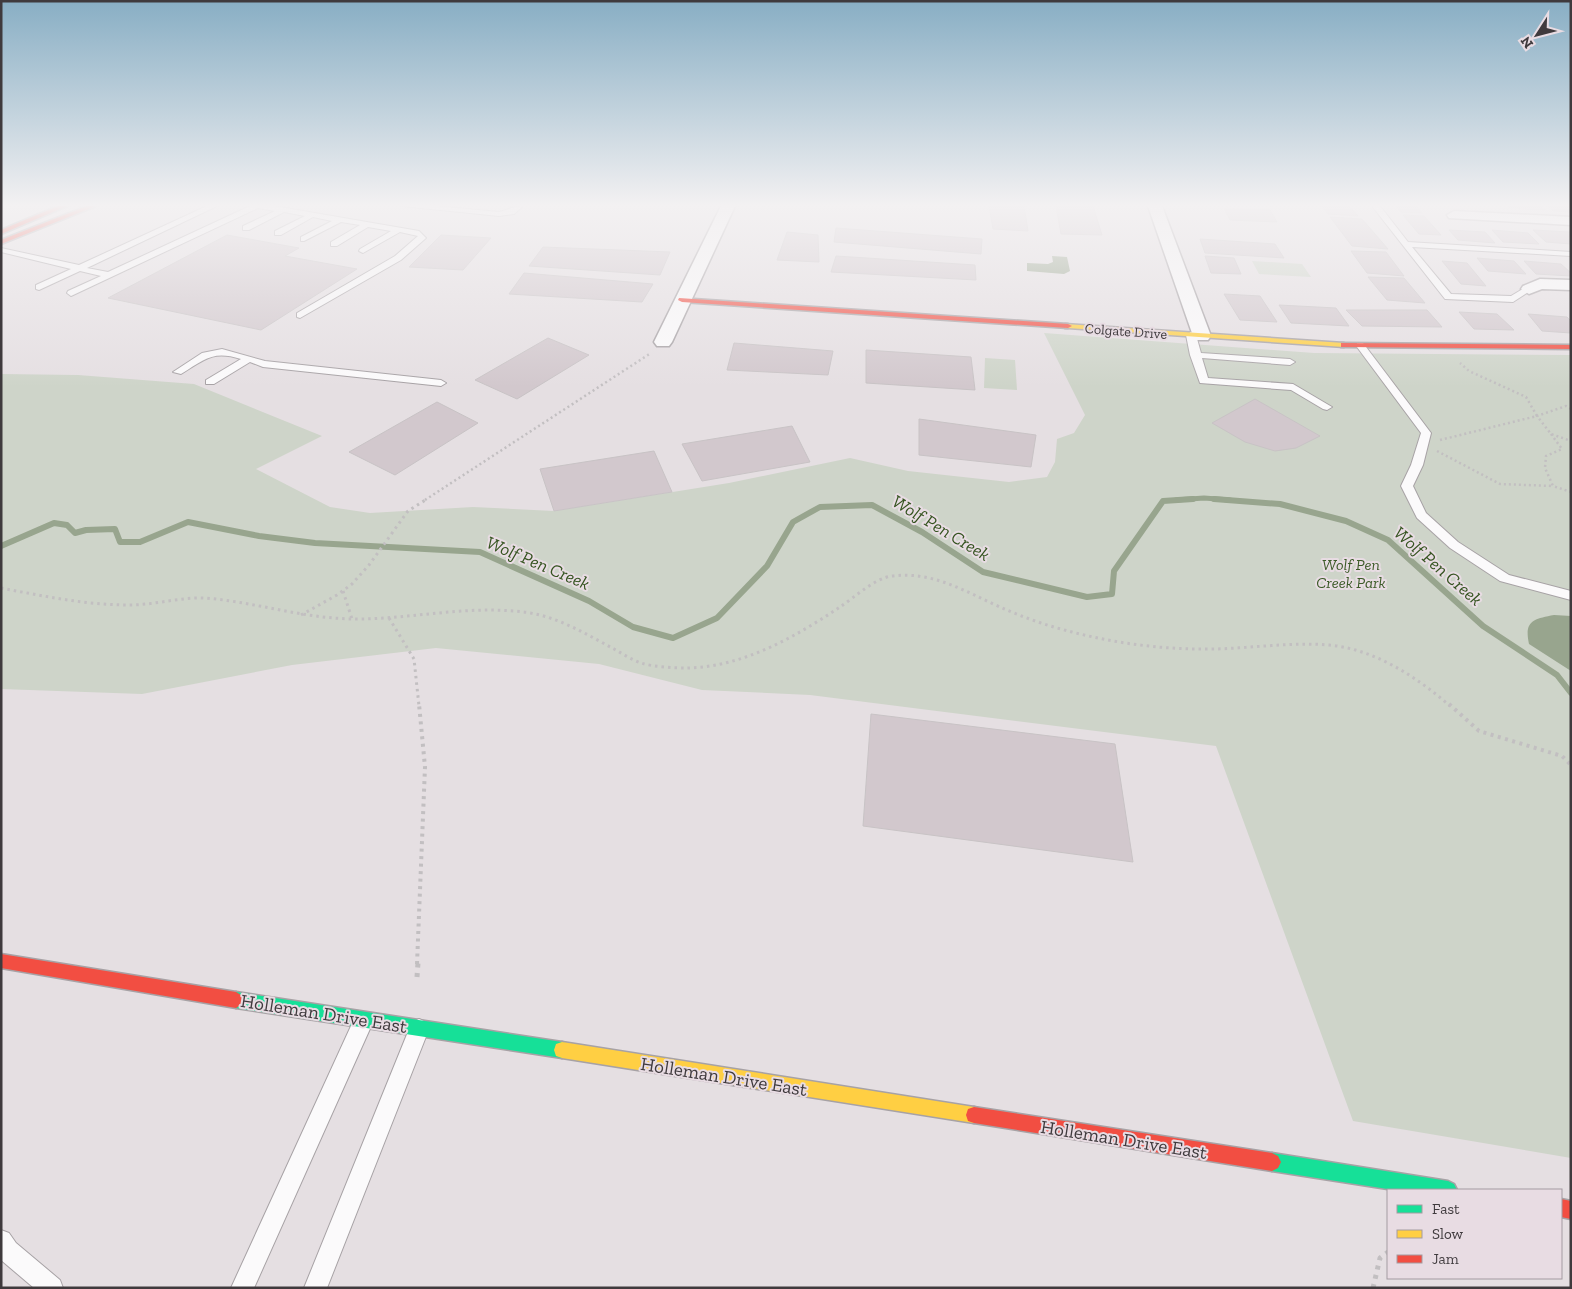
<svg xmlns="http://www.w3.org/2000/svg" width="1572" height="1289" viewBox="0 0 1572 1289" font-family="'Zilla Slab',serif">
<rect width="100%" height="100%" fill="#e5dfe2"/>
<path fill="#ced4c9" d="M1252 261 1302 264 1311 277 1259 274Z
M1044 333 1314 353 1571 355V1158L1353 1121 1216 746 810 695 702 690 599 664 436 648 292 665 142 694 1 689V374L78 375 194 384 322 436 256 469 330 507 370 513 473 507 554 511 729 483 850 458 908 471 1009 482 1047 477 1055 462 1057 439 1074 433 1085 415Z
M985 358 1015 360 1017 390 984 388Z"/>
<path fill="#98a58e" d="M1052 256 1067 257 1070 271 1064 274 1027 271V263L1048 264 1053 262Z
M1554 615 1571 616V671L1529 644C1524 621 1533 619 1554 615Z"/>
<g fill="none" stroke-linecap="round" stroke-linejoin="round">
<path stroke="#98a58e" stroke-width="5" d="M1176 500 1204 498 1230 500"/>
<path stroke="#98a58e" stroke-width="6" d="M1214 499 1280 504 1346 521 1388 540 1483 626 1557 675 1571 693
M1 546 54 523 67 525 75 533 86 530 115 529 120 542H140L188 522 259 536 315 543 480 552 589 601 633 627 673 638 717 618 767 566 793 522 820 507 872 505 922 532 983 572 1087 597 1112 594 1114 571 1163 501 1193 499"/>
</g>
<path fill="#d2c8cd" stroke="#c8c3c5" d="M989 206H1024L1028 231 993 229Z
M1056 206H1093L1102 235 1061 234Z
M1322 206H1349L1358 216 1328 214Z
M1396 206H1416L1422 213 1401 212Z
M1508 206H1540L1545 210 1510 208Z
M1548 206H1571V212L1553 211Z
M1224 208 1270 210 1277 222 1230 220Z
M1403 215 1424 216 1441 235 1419 234Z
M1330 217 1362 219 1388 249 1352 246Z
M836 228 982 239 981 254 834 242Z
M1449 230 1485 232 1495 243 1458 240Z
M1492 230 1528 233 1539 244 1503 242Z
M1533 230 1570 232 1571 244 1546 242Z
M787 232 818 235 819 262 777 260Z
M227 235 299 248 285 256 357 269 261 330 108 298Z
M441 235 491 238 463 270 409 267Z
M1200 239 1275 244 1284 258 1205 253Z
M543 247 670 252 660 275 529 266Z
M1351 251 1386 252 1404 276 1367 273Z
M836 256 975 265 976 280 831 272Z
M1205 256 1234 258 1241 274 1211 273Z
M1477 258 1514 261 1526 274 1488 271Z
M1442 261 1467 263 1486 286 1461 284Z
M1524 261 1561 264 1571 273V276L1536 274Z
M524 273 653 284 642 302 509 294Z
M1368 277 1404 278 1425 303 1387 300Z
M1224 294 1260 296 1277 322 1240 320Z
M1279 305 1336 308 1349 326 1291 323Z
M1346 310H1427L1442 327 1362 326Z
M1459 312 1497 314 1514 330 1474 329Z
M1528 314 1567 317 1571 321V333L1542 331Z
M548 338 589 355 517 399 475 380Z
M734 343 833 351 828 375 727 370Z
M866 350 971 357 975 390 866 383Z
M1255 399 1320 436 1296 448 1275 451 1245 442 1212 423Z
M437 402 478 423 395 475 349 452Z
M919 419 1036 435 1031 467 919 455Z
M792 426 810 462 702 481 682 444Z
M654 451 672 492 554 511 540 469Z
M871 714 1115 744 1133 862 863 826Z"/>
<g fill="none" stroke-linecap="round" stroke-linejoin="round">
<defs>
<path id="lane" d="M207 206H217L87 268 108 272 250 206H274L419 231 426 238 401 260 300 318 297 317V313L395 256 418 236 400 232 363 253 359 251 360 249 391 231 368 227 337 246H331V242L360 225 341 222 304 241H301V237L332 221 313 217 281 235H275V231L305 216 284 212 249 230H243V226L275 211 258 208 71 296 67 293 68 291 101 276 80 271 39 290 36 289V285L71 269 1 252V248L79 265Z
M402 206H435L499 212C508 210 514 206 523 206L514 214 499 216Z
M1372 206H1380L1408 242 1571 252V256L1412 247 1451 294 1511 296 1526 287 1533 289 1513 302 1445 299Z
M1191 332 1196 335 1201 353 1290 359 1295 362 1290 365 1202 358 1208 378 1293 384 1332 407 1327 410 1323 409 1291 390 1200 383 1190 355 1186 335Z
M1357 343H1363L1431 433 1423 465 1413 486 1426 513 1458 542 1509 575 1571 591V600L1500 581 1450 548 1417 518 1401 486 1411 465 1421 433 1357 347Z
M222 349 265 361 441 380 446 383 441 386 263 367 250 362 214 384H206V380L241 359C213 350 205 359 181 374L173 372 202 353Z
M363 1012 370 1015 373 1022 254 1288H231L356 1015Z
M419 1019 426 1022 429 1029 327 1288H304L412 1022Z
M1 1230 9 1233 16 1243 60 1280 63 1288H34L1 1260Z"/>
<path id="street" d="M721 206H735L672 342 669 346H657L654 342Z
M1148 206H1162L1211 336 1208 340H1196L1193 336Z
M1454 211 1571 217V225L1449 218 1447 215Z
M1540 279 1571 280V290L1542 289 1529 294 1521 289 1523 286Z"/>
<path id="fast" d="M236 992 562 1042 568 1044 570 1050 568 1056 562 1058 236 1008 231 1005 228 1000 231 995Z
M1272 1153 1448 1181 1454 1184 1457 1190H1394L1272 1171 1266 1168 1263 1162 1266 1156Z"/>
<path id="slow" d="M1065 324 1344 343 1348 345 1344 347 1068 328H1065Z
M562 1042 974 1107 980 1109 982 1115 980 1121 974 1123 562 1058 556 1056 554 1050 556 1044Z"/>
<path id="jam" d="M58 206H67L1 234V230Z
M87 206H96L1 244V240Z
M679 298 1068 324 1072 326 1068 328 682 302 678 300Z
M1341 343 1571 345V349L1344 347H1341Z
M1 954 236 992 241 995 244 1000 241 1005 236 1008 1 968Z
M974 1107 1272 1153 1278 1156 1281 1162 1278 1168 1272 1171 974 1123 968 1121 966 1115 968 1109Z
M1561 1199 1571 1201V1219L1561 1217Z"/>
</defs>
<use href="#lane" stroke="#a7a2a5" stroke-width="2"/>
<use href="#street" stroke="#a7a2a5" stroke-width="3"/>
<use href="#fast" stroke="#a7a2a5" stroke-width="3"/>
<use href="#slow" stroke="#a7a2a5" stroke-width="3"/>
<use href="#jam" stroke="#a7a2a5" stroke-width="3"/>
<path stroke="#c2bfc1" stroke-width="2.5" stroke-dasharray="2 3" stroke-linecap="butt" d="M1571 409 1566 406 1537 416 1551 434 1571 441
M1551 434 1562 449 1546 456 1545 468 1553 486 1571 492
M1440 440 1537 416 1526 397 1469 371 1460 363
M1437 451 1500 484 1553 486
M425 500 651 353"/>
<path stroke="#c2bfc1" stroke-width="3" stroke-dasharray="2.5 4" stroke-linecap="butt" d="M1 588C43 596 86 605 129 605 155 605 180 597 205 598 256 602 304 619 356 619 412 619 467 605 523 612 555 615 586 634 614 649 623 654 632 660 641 663 654 667 673 668 687 668 743 667 795 637 840 607 855 597 875 578 892 576 933 571 964 591 1000 607 1022 617 1048 626 1072 632 1119 644 1166 650 1215 649 1253 648 1291 642 1329 645 1374 649 1417 677 1450 706
M343 591 352 619
M301 615 337 595 352 584 369 565 408 511 427 499
M389 618 414 659 419 706"/>
<path stroke="#c2bfc1" stroke-width="4" stroke-dasharray="3 4.5" stroke-linecap="butt" d="M1449 704 1479 731 1562 756 1571 765
M417 964 425 767 419 704"/>
<path stroke="#c2bfc1" stroke-width="5" stroke-dasharray="4 5.5" stroke-linecap="butt" d="M417 977 418 963
M1373 1288 1380 1258 1388 1252"/>
<use href="#lane" fill="#fbfafb" fill-rule="evenodd"/>
<use href="#street" fill="#fbfafb" fill-rule="evenodd"/>
<use href="#fast" fill="#16e098" fill-rule="evenodd"/>
<use href="#slow" fill="#ffcf43" fill-rule="evenodd"/>
<use href="#jam" fill="#f24e42" fill-rule="evenodd"/>
</g>
<linearGradient id="sky" x2="0" y2="1"><stop stop-color="#88aec4"/><stop offset="0.53" stop-color="#f3f1f2"/><stop offset="1" stop-color="#f3f1f2" stop-opacity="0"/></linearGradient>
<rect width="1572" height="387" fill="url(#sky)"/>
<g text-anchor="middle" stroke-width="4" stroke-linejoin="round" paint-order="stroke">
<g font-size="14" fill="#3f3a3d" stroke="#e8dce3">
<text transform="translate(1126 331) rotate(4)" y="5">Colgate Drive</text>
</g>
<g font-size="16" font-style="italic" fill="#3c5b28" stroke="#e8dce3">
<text x="1351" y="570">Wolf Pen<tspan x="1351" dy="18">Creek Park</tspan></text>
</g>
<g font-size="18" font-style="italic" fill="#34531f" stroke="#e8dce3">
<text transform="translate(941 528) rotate(31)" y="6">Wolf Pen Creek</text>
<text transform="translate(538 563) rotate(23)" y="6">Wolf Pen Creek</text>
<text transform="translate(1438 566) rotate(41)" y="6">Wolf Pen Creek</text>
</g>
<g font-size="19" fill="#3f3a3d" stroke="#e8dce3">
<text transform="translate(324 1013) rotate(9)" y="7">Holleman Drive East</text>
<text transform="translate(724 1076) rotate(9)" y="7">Holleman Drive East</text>
<text transform="translate(1124 1139) rotate(9)" y="7">Holleman Drive East</text>
</g>
</g>
<rect width="1572" height="1289" fill="none" stroke="#3f3a3d" stroke-width="5"/>
<rect x="1387" y="1189" width="175" height="90" fill="#e8dce3" stroke="#a49ba1"/>
<rect x="1397" y="1205" width="25" height="8" fill="#16e098" stroke="#a49ba1"/>
<text x="1432" y="1214" font-size="15" fill="#3f3a3d">Fast</text>
<rect x="1397" y="1230" width="25" height="8" fill="#ffcf43" stroke="#a49ba1"/>
<text x="1432" y="1239" font-size="15" fill="#3f3a3d">Slow</text>
<rect x="1397" y="1255" width="25" height="8" fill="#f24e42" stroke="#a49ba1"/>
<text x="1432" y="1264" font-size="15" fill="#3f3a3d">Jam</text>
<g transform="translate(1537 35) rotate(234)" stroke="#e8dce3" stroke-width="4" paint-order="stroke">
<path d="M0-4L9 19L0 12L-9 19Z" fill="#3f3a3d"/>
<text y="-8" font-size="14" font-weight="bold" text-anchor="middle" fill="#3f3a3d">N</text>
</g>
</svg>
